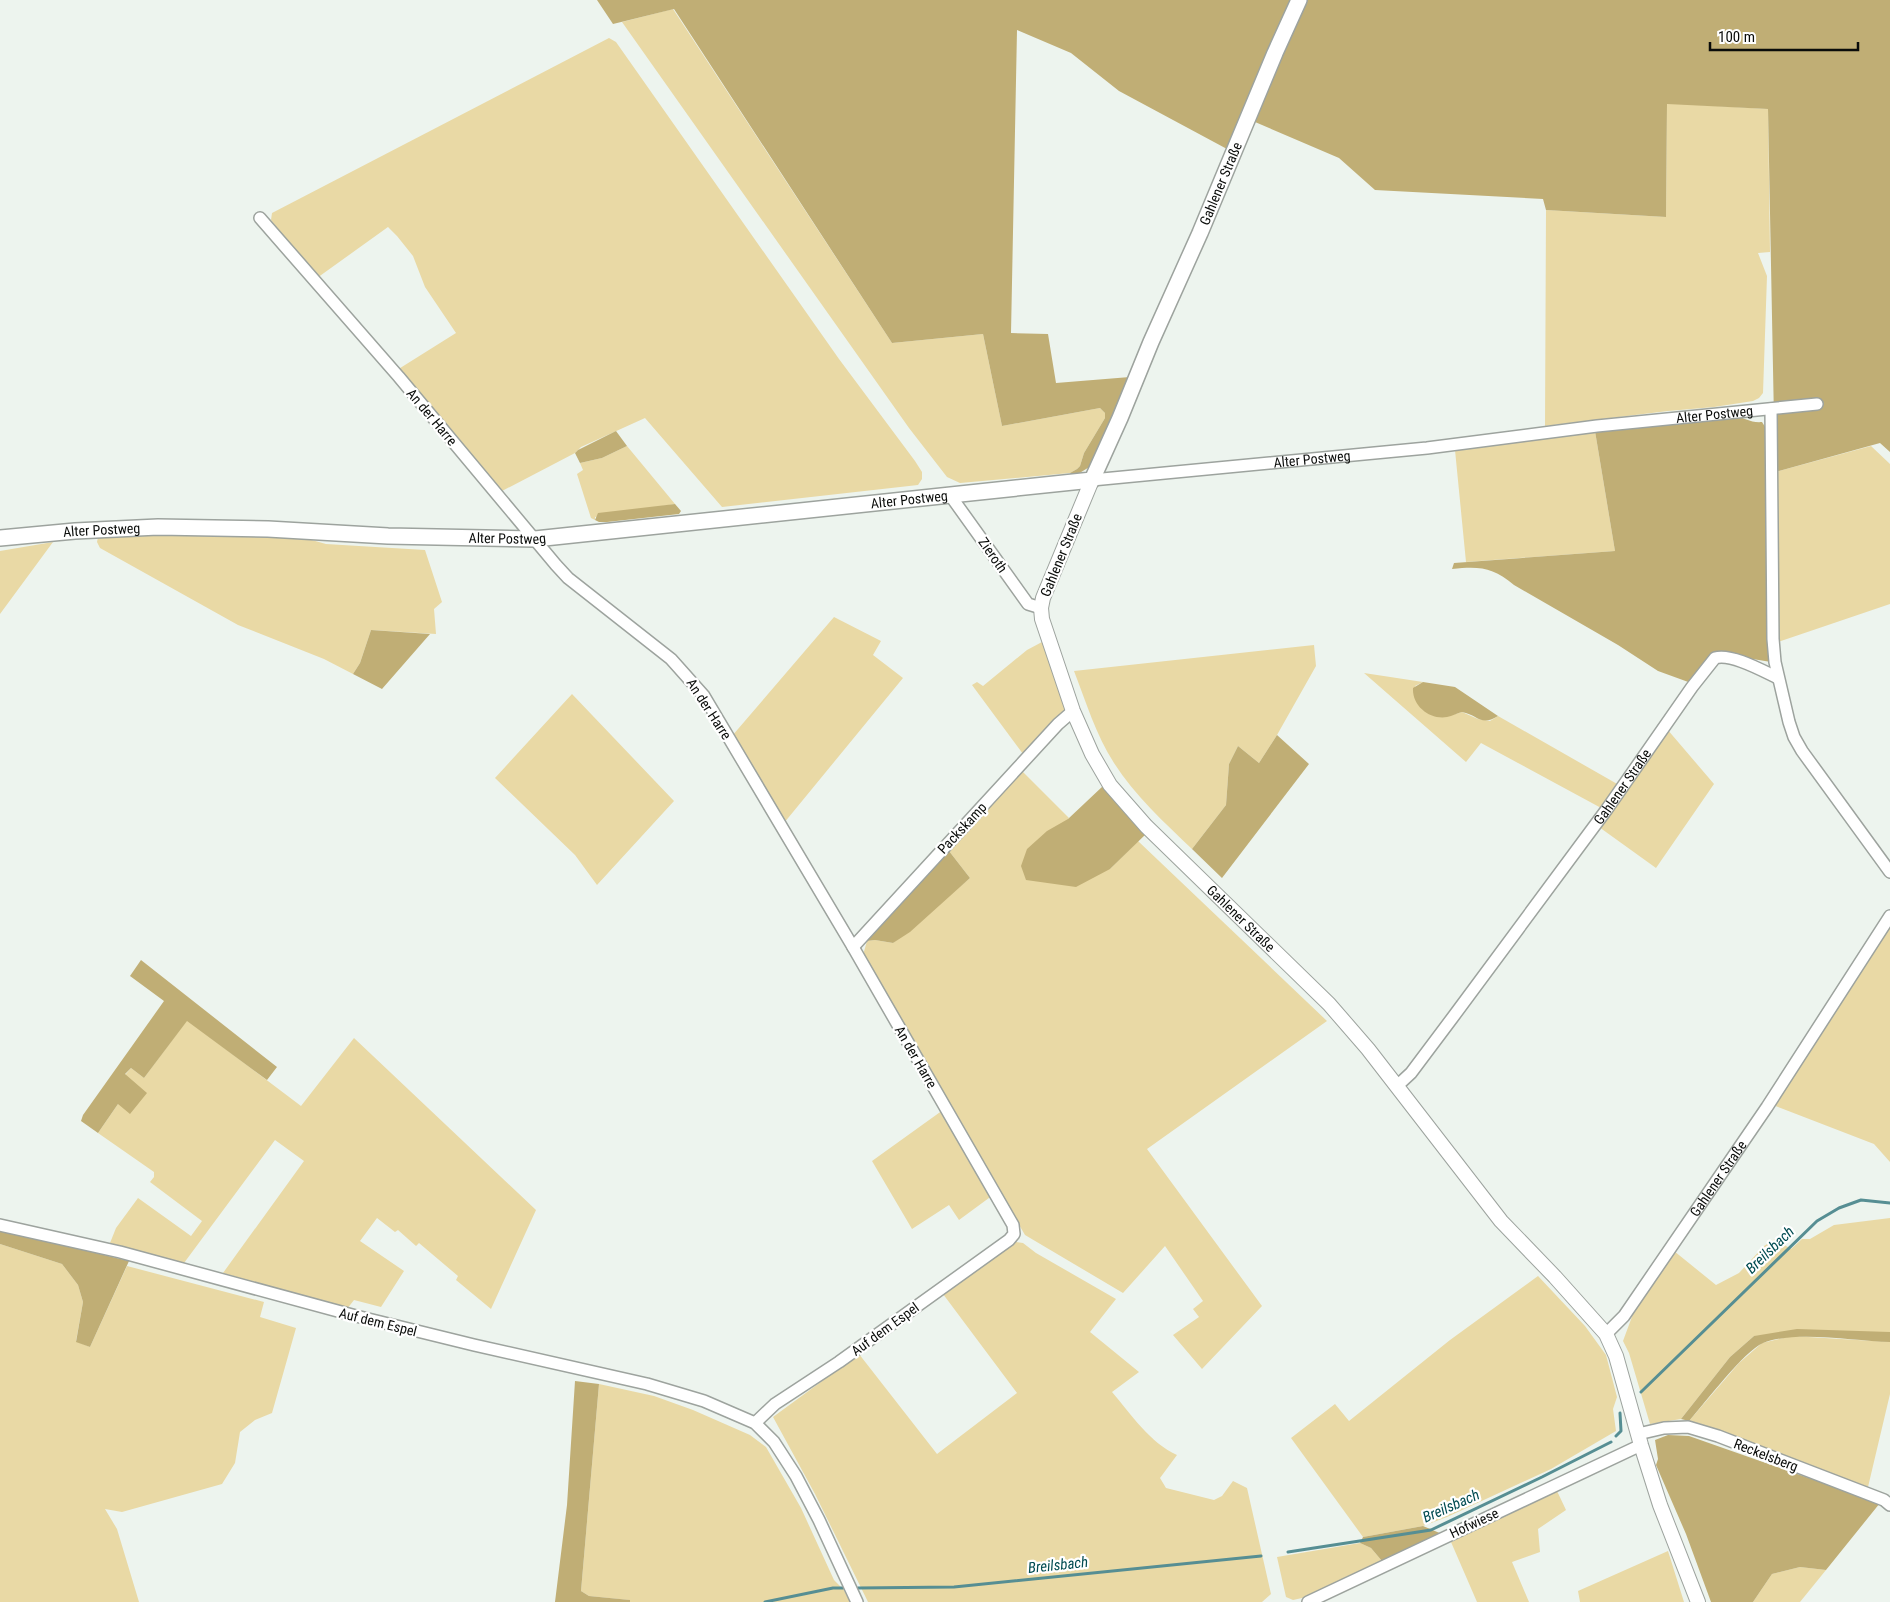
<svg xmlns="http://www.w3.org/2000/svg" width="1890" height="1602" viewBox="0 0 1890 1602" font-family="'Roboto Condensed',sans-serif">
<rect width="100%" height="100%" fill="#edf4ee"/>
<path fill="#e9d9a5" d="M673 9 892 343 983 334 1002 426 1100 408 1105 413V418L1084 453 1080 466 1077 469 1070 473 960 483 947 477 909 428 622 22Z
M609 38 616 42 839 359 915 461 922 472V479L918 485 722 507 645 418 581 447 575 453 502 491 397 370 456 333 425 287 413 256 397 236 388 227 317 278 271 220 272 213Z
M1667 103 1768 109 1770 252 1758 253 1767 276 1763 393 1759 398 1753 401 1714 407 1668 411 1545 426 1546 210 1666 217Z
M1595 431 1615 551 1466 562 1455 450Z
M627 446 675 504 595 517V520L591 518 577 474 583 470 580 463 602 458Z
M1871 446 1890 464V604L1778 642 1775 472Z
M101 534H239L308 539 326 544 425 550 442 602 434 609 436 634 371 630 360 663 353 674 324 659 238 625 100 548 97 542 98 537Z
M53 542 0 614V551Z
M834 617 881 641 873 655 903 678 784 823 732 736Z
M1042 642 1066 710 1023 754 972 685 977 682 983 686 1027 650Z
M1314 645 1316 666 1277 735 1259 763 1238 746 1229 764 1226 805 1192 849C1164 822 1135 796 1114 763 1096 735 1086 702 1074 671Z
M1364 673 1423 682 1415 686 1423 710C1438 719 1446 717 1462 712L1478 719 1490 721 1498 716 1619 785 1603 809 1481 743 1466 762Z
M572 694 674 801 597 885 575 855 495 778Z
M1667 729 1714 784 1656 868 1599 827Z
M1020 769 1069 818 1068 819 1110 869 1138 841 1327 1021 1147 1149 1262 1306 1202 1369 1173 1335 1199 1317 1193 1309 1203 1301 1165 1246 1123 1293 1025 1235 863 955 867 941 875 940 893 943 970 878 949 851Z
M1890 922V1162L1874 1144 1773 1105Z
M187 1020 301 1106 354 1038 536 1210 491 1309 456 1280 458 1276 419 1243 416 1246 398 1230 395 1232 377 1218 360 1241 404 1271 381 1307 354 1300 347 1309 223 1273 304 1161 275 1140 184 1263 110 1243 116 1228 138 1198 191 1236 202 1221 150 1182 154 1177V1172L98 1133 118 1104 146 1093 125 1075 131 1068 144 1078Z
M943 1110 993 1195 959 1220 949 1205 912 1229 872 1161Z
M1890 1218V1332L1754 1336 1730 1357 1681 1419 1650 1424 1629 1353 1623 1341 1633 1314 1674 1251 1716 1285 1739 1273 1764 1246 1775 1239 1791 1249 1802 1239H1810L1834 1225Z
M1016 1242 1023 1243 1036 1253 1116 1299 1090 1332 1139 1372 1112 1392C1131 1414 1150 1443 1177 1455L1160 1478 1166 1488 1214 1500 1222 1496 1233 1481 1247 1488 1271 1594 1262 1602H868L815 1494 773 1417 859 1354 937 1454 1017 1393 943 1294Z
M0 1244 62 1264 78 1285 83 1302 76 1341 90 1347 127 1266 264 1302 260 1317 296 1328 272 1413 255 1420 240 1432 235 1463 222 1484 122 1512 105 1509 117 1529 139 1602H0Z
M1538 1276 1585 1326 1606 1355 1617 1397 1613 1409 1616 1431 1551 1469 1447 1517 1423 1526 1363 1537 1291 1438 1335 1404 1349 1421 1450 1340Z
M1792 1336 1890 1342V1394L1868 1487 1701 1424 1689 1421 1739 1363 1762 1343Z
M599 1384 654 1396 693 1410 750 1435 766 1447 801 1508 834 1580 844 1590 850 1602H630L629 1600 589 1596 581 1591Z
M1557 1491 1566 1510 1538 1529 1540 1552 1512 1562 1529 1602H1477L1451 1542Z
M1360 1543 1371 1548 1382 1561 1302 1598 1293 1600 1286 1597 1277 1557Z
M1668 1551 1684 1602H1580L1578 1591Z
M1800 1567 1826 1570 1800 1602H1753L1772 1574Z"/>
<path fill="#c0ae75" d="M597 0H1890V452L1880 443 1775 472 1768 109 1667 104 1666 217 1546 210 1543 199 1375 190 1339 158 1241 116 1227 149 1119 91 1071 53 1017 30 1011 333 1048 334 1056 383 1130 377 1091 466 1073 477 1070 473 1077 469 1080 466 1084 453 1105 418V413L1100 408 1002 426 983 334 892 343 674 9 613 24Z
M1734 415C1744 418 1751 423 1762 422L1767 430 1766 589 1771 662 1716 653 1691 683 1658 671 1618 645 1514 585C1493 567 1479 566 1452 569L1454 563 1615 551 1595 431Z
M616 431 627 446 602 458 580 463 575 453 578 450Z
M675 504 681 511 679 514 607 522H599L595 520 598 513Z
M371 630 430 634 382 689 353 674 360 663Z
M1423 682 1455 687 1498 716C1481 727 1478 715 1462 712 1458 713 1452 716 1447 717 1430 720 1412 706 1413 688Z
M1277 735 1309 764 1222 878 1192 849 1226 805 1229 764 1238 746 1259 763Z
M1103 786 1147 833 1110 869 1076 887 1026 880 1021 866 1027 849 1047 831 1068 819Z
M949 851 970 878 910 932 893 943 875 940 867 941Z
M141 960 277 1067 267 1080 187 1021 144 1078 131 1068 125 1074 147 1093 130 1114 118 1104 98 1133 81 1121 83 1115 164 1001 130 976Z
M0 1230 129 1261 90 1347 76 1342 83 1302 78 1285 62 1264 0 1244Z
M1797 1329 1890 1332V1342C1854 1341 1796 1330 1763 1343 1744 1351 1705 1403 1689 1421L1681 1419 1730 1357 1754 1336Z
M575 1381 599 1384 581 1591 589 1596 630 1600V1602H555L567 1505Z
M1668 1435 1689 1436 1880 1503 1826 1570 1800 1567 1772 1574 1753 1602H1711L1686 1534 1656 1465 1658 1459 1655 1440Z
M1423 1526 1442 1534 1408 1551 1382 1561 1371 1548 1360 1543 1363 1537Z"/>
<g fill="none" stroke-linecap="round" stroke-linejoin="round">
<path stroke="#568e93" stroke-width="3" d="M1641 1392 1817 1221 1839 1208 1861 1200 1890 1203
M1616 1436 1621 1431 1620 1413
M1288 1552 1431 1530 1542 1477 1611 1442
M858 1588 954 1587 1261 1556
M765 1602 833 1588H843"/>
<defs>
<g id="minor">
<path d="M260 218 399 377 556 565 568 578 671 659 704 696 853 947 1013 1225 1014 1234 1009 1240 839 1362 775 1404 755 1423"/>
<path d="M1771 409 1773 639 1775 662 1789 722 1794 737 1802 751 1890 872"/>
<path id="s1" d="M1092 480 1427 448 1597 426 1817 404"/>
<path d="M950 495 1028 604 1041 608"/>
<path d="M853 947 1058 724 1073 711"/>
<path id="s2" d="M1397 1086 1411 1073 1453 1017 1607 809 1692 687 1715 658C1731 653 1763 671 1778 678"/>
<path d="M0 1225 120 1252 356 1316 474 1345 647 1384 704 1401 755 1423 774 1442 796 1476 819 1520 857 1602"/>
<path id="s3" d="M1606 1334 1624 1316 1767 1107 1890 916"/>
<path d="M1638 1434 1664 1428 1688 1427 1718 1436 1884 1500 1890 1505"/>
<path d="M1308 1602 1641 1445"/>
</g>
<g id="tertiary">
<path id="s4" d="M1092 480 1043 598 1041 608 1042 619 1073 711 1092 754 1110 785 1146 826 1329 1004 1368 1049 1501 1221 1555 1277 1606 1334 1616 1356 1641 1445 1660 1505 1698 1602"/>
</g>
<g id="secondary">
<path id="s5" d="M0 538 75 531 158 527 268 529 388 536 535 539 1092 480 1120 418 1151 342 1200 233 1275 53 1299 0"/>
</g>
</defs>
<use href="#minor" stroke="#9da39e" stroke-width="14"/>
<use href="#tertiary" stroke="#9da39e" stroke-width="16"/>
<use href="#secondary" stroke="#9da39e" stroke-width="18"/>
<use href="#minor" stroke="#fff" stroke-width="11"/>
<use href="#tertiary" stroke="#fff" stroke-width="14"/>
<use href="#secondary" stroke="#fff" stroke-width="15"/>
</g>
<g text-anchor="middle" stroke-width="4.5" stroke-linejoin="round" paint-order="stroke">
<g font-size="14" fill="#0a0c0a" stroke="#fff">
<text dy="5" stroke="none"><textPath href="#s5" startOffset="1419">Gahlener Straße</textPath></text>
<text dy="5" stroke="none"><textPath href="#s1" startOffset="626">Alter Postweg</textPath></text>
<text transform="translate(432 417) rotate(50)" y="5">An der Harre</text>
<text dy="5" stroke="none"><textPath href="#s1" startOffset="221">Alter Postweg</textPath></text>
<text dy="5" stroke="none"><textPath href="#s5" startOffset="912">Alter Postweg</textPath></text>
<text dy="5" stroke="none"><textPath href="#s5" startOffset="102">Alter Postweg</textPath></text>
<text dy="5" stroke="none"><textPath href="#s5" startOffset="508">Alter Postweg</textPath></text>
<text transform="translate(993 555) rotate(55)" y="5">Zieroth</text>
<text transform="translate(1061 555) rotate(-68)" y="5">Gahlener Straße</text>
<text transform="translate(709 709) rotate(57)" y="5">An der Harre</text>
<text dy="5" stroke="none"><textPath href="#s2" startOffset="375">Gahlener Straße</textPath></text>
<text transform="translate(962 828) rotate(-47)" y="5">Packskamp</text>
<text dy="5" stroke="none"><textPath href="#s4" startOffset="516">Gahlener Straße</textPath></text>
<text transform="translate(916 1057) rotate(60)" y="5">An der Harre</text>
<text dy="5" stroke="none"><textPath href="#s3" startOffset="192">Gahlener Straße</textPath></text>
<text transform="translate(378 1322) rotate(14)" y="5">Auf dem Espel</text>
<text transform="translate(885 1329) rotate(-36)" y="5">Auf dem Espel</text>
<text transform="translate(1766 1455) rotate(21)" y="5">Reckelsberg</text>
<text transform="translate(1474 1523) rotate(-25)" y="5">Hofwiese</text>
</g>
<g font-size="15" font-style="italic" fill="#004b51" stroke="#fff">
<text transform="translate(1770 1250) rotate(-44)" y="5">Breilsbach</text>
<text transform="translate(1451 1506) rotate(-24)" y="5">Breilsbach</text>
<text transform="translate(1058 1565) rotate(-6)" y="5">Breilsbach</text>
</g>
</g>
<path d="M1710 42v8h148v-8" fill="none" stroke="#0a0c0a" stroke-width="2.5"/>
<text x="1718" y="42" font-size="15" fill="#0a0c0a" stroke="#ffffff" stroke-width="4" paint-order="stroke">100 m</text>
</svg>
